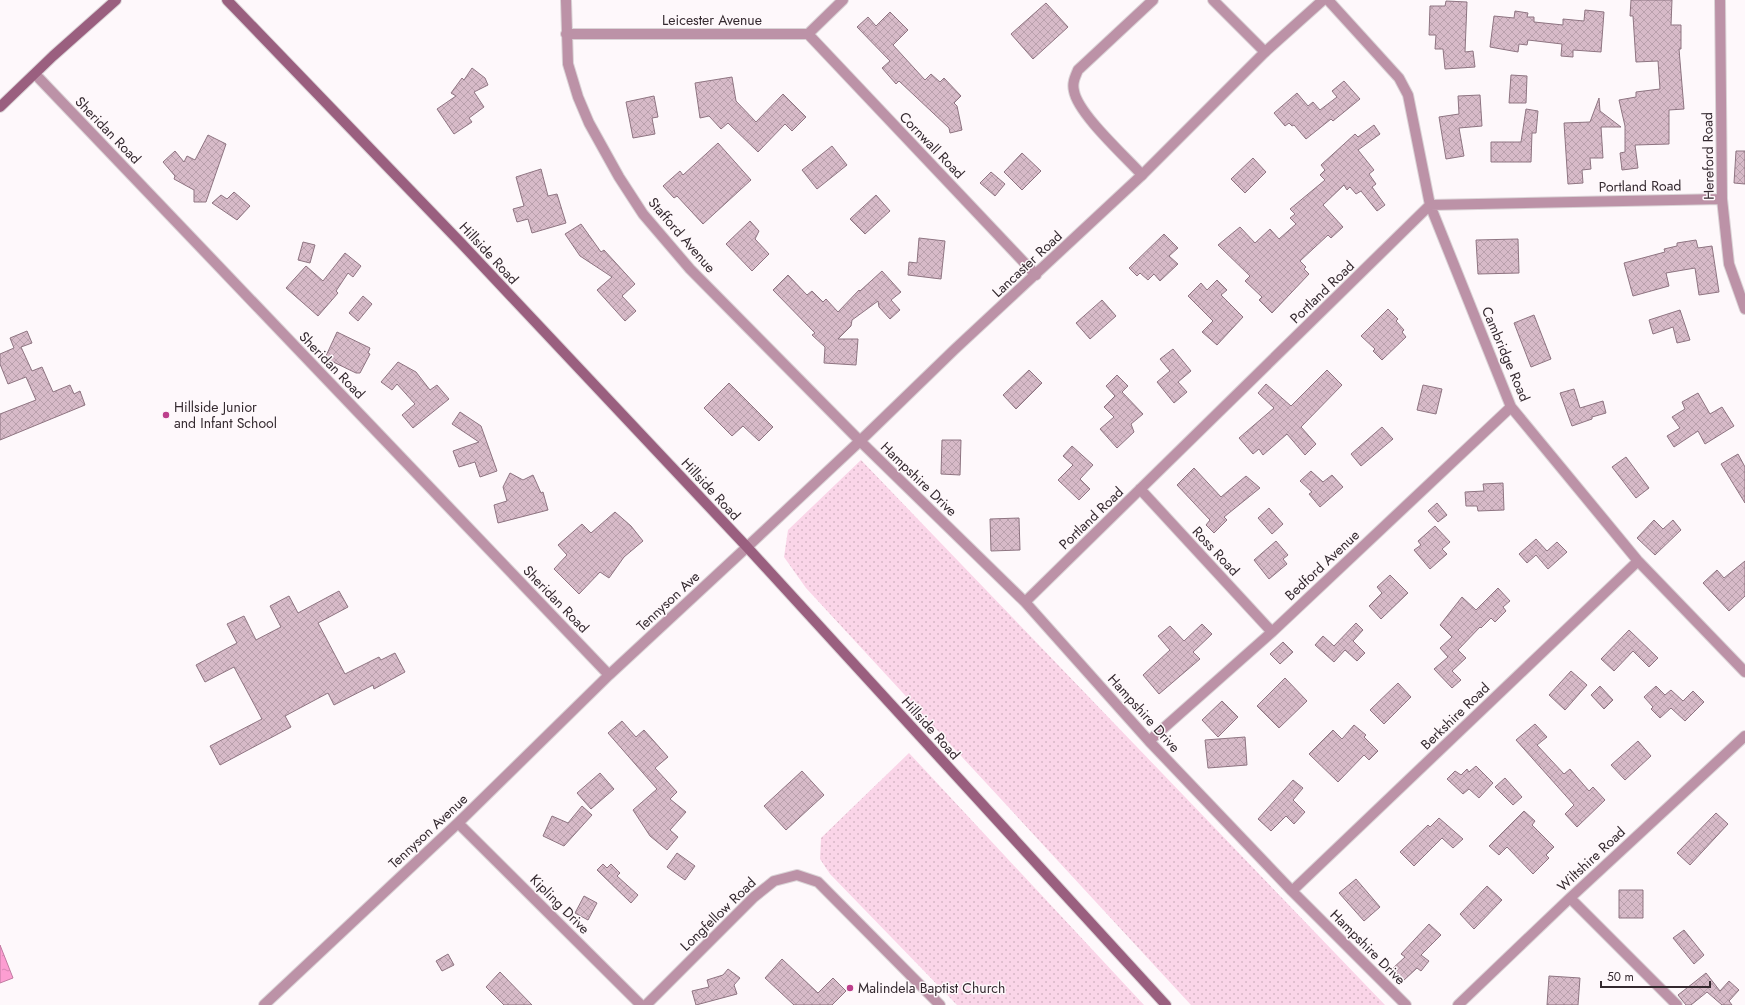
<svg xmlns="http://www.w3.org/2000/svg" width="1745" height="1005" viewBox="0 0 1745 1005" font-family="Jost,sans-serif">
<defs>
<pattern id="grass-dots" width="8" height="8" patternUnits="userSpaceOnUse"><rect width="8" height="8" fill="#fad5e8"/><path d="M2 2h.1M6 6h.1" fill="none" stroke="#d7b7c7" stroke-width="1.8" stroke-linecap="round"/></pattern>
<pattern id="water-ripples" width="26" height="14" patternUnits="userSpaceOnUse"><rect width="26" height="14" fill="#fd9ed2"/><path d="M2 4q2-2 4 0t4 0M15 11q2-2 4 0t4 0" fill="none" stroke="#d988b5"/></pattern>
<pattern id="building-cross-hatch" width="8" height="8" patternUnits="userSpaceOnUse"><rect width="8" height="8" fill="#d7bac8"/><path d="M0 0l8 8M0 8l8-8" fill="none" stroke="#b9a0ac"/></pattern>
</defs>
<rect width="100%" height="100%" fill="#fef8fb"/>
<path fill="url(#grass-dots)" d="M861 460 1385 1005H1191L806 588 784 557 788 530Z
M909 753 1144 1005H957L830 874 820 859 821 838Z"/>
<path fill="url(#water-ripples)" stroke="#c17ba1" d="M0 945 13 978 0 983Z"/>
<path fill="url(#building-cross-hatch)" stroke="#8e7481" d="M1631 0H1672L1671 25H1681V49H1679L1684 109 1669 110V144L1635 145 1638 168 1622 170 1620 153 1625 152V126L1619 100 1636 97V92L1660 89 1658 61 1636 62 1633 16H1630Z
M1446 1 1467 2 1465 52 1473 51 1475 67 1445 69 1443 49H1435L1436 35H1429L1430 6H1445Z
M1046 3 1068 27 1033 59 1011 34Z
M1585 10 1604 12 1601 52 1573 50V57L1561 56 1562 44 1528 40 1527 45 1519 44 1518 52 1490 47 1494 16 1514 18 1515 11 1528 13 1527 17H1534V22L1563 25V19L1584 21Z
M890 12 908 30 893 45 925 80 931 74 940 82 944 78 961 96 954 103 957 106 962 130 950 133 949 128 899 81 896 84 882 68 890 61 857 27 868 17 876 26Z
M472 68 485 78 488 85 474 92 484 107 469 118 472 122 454 134 437 109 456 96 451 93 462 78 464 80Z
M1511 75 1527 76 1526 103H1509Z
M732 77 736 101 756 122 783 94 806 117 792 131 785 124 758 152 728 123 721 129 709 116 700 118 695 83Z
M1344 81 1360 99 1333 121 1331 119 1306 139 1294 125 1292 126 1289 123 1285 126 1274 113 1297 93 1308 106 1313 102 1320 110 1337 97 1332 91Z
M1480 95 1482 126 1459 128 1464 156 1446 159 1439 117 1459 114 1458 96Z
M654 96 658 117 652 118 655 134 633 138 626 102Z
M1599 98 1600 111 1621 127H1601L1603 158H1590L1591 169 1582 170 1583 183 1568 184 1564 123 1590 122Z
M1526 109 1538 111 1536 133H1532L1531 162H1491V142H1521Z
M1374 125 1380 134 1358 150 1374 170 1369 174 1376 184 1372 187 1385 205 1377 211 1361 191 1356 194 1350 187 1347 190 1344 185 1323 205 1343 227 1331 238 1328 235 1300 261 1306 267 1304 269 1309 274 1272 313 1259 300 1262 297 1245 281 1250 276 1218 245 1240 227 1255 243 1270 229 1279 239 1296 224 1290 218 1295 214 1290 209 1325 180 1320 175 1325 170 1321 165 1355 134 1358 137Z
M208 135 226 144 206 202H194V190L174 179 175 176 163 162 175 151 184 162 187 156 195 160Z
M718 143 751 180 703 224 677 196 674 198 663 186 680 171 683 175Z
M832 146 847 165 817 189 802 170Z
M1736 151H1745V184L1734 183Z
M1022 153 1041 171 1022 190 1004 172Z
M1253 158 1266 172 1245 193 1231 179Z
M541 169 548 196 557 194 566 223 532 233 528 219 517 222 513 209 524 206 516 177Z
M991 172 1005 184 995 196 980 183Z
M234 192 250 206 237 220 212 203 221 195 227 199Z
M876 195 890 211 865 234 850 219Z
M750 221 759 231 755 239 769 254 752 271 726 244Z
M581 224 601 252 604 250 635 284 622 296 636 311 625 321 597 290 612 277 580 256 565 234Z
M1164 234 1178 248 1169 256 1178 264 1160 281 1154 274 1148 280 1140 273 1137 276 1129 268Z
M919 238 945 241 941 279 908 275 909 262 917 263Z
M1518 239 1519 273 1478 274 1476 240Z
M1696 240 1698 248 1712 246 1719 292 1699 295 1695 268 1666 273 1669 286 1633 296 1624 263 1665 252 1664 249 1677 246V243Z
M303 242 315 245 310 263 298 260Z
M345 253 361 266 353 277 348 273 336 291 338 293 318 316 286 288 306 266 323 281Z
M882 271 901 292 891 300 900 310 890 319 879 307 878 301 852 320 851 326 838 339H858L856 365 824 363 825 347 812 335 815 333 773 290 788 275 807 295 812 291 823 302 826 299 838 312 859 290 860 291Z
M1217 280 1227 290 1221 295 1243 317 1217 345 1202 332 1213 321 1188 296 1201 283 1207 290Z
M363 296 372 304 358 321 349 313Z
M1102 300 1116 316 1090 339 1076 323Z
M1388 309 1398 319 1396 321 1404 330 1402 332 1406 337 1382 360 1373 351 1375 349 1361 336Z
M1680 310 1690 340 1677 343 1673 327 1653 334 1649 320Z
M1534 315 1551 359 1531 367 1514 323Z
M27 331 32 343 21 347 32 371 42 367 53 392 70 385 74 394 80 391 85 405 0 440V414L36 400 26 377 8 384 0 364V354L14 348 10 338Z
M337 332 370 348 368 353 370 354 360 373H356L325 358Z
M1173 349 1191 371 1178 382 1187 392 1174 403 1157 382 1170 371 1160 359Z
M398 362 416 372 430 390 437 385 449 399 413 428 402 415 415 404 397 384 392 390 381 382Z
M1029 370 1042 383 1016 409 1003 395Z
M1327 370 1342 385 1301 427 1316 444 1305 455 1287 434 1263 455 1259 449 1253 454 1239 438 1274 408 1258 393 1266 384 1291 406Z
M1117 375 1128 386 1122 392 1143 414 1131 424 1134 432 1117 448 1100 429 1114 417 1104 407 1115 396 1106 386Z
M729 383 773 427 759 441 743 426 732 436 704 408Z
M1423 385 1442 389 1436 414 1417 410Z
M1574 389 1580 408 1603 401 1606 413 1592 417V419L1572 426 1560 393Z
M1698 393 1710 414 1722 407 1734 426 1705 444 1698 431 1674 447 1667 436 1680 428 1672 417 1685 409 1682 402Z
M460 412 481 426 497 471 480 477 475 462 459 467 453 451 479 442 452 424Z
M1382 427 1393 439 1361 466 1351 454Z
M942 440H961L960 475 941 474Z
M1072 446 1093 465 1080 479 1090 489 1079 500 1058 480 1073 465 1063 456Z
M1738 454 1745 467V503L1721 464Z
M1626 457 1649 488 1636 498 1612 467Z
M1194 468 1221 497 1246 476 1260 488 1224 517 1227 520 1214 533 1206 525 1210 520 1177 485Z
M1311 471 1323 482 1332 475 1343 487 1320 507 1309 494 1312 492 1300 481Z
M510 473 523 480 533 475 541 493 543 492 548 510 498 523 494 505 507 501 503 487Z
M1503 483 1504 510 1478 511 1477 506H1466L1465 492 1484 491 1483 484Z
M1437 503 1447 515 1438 522 1428 511Z
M1269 508 1283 524 1272 534 1258 518Z
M615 512 631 526 643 541 624 557 609 578 600 572 579 594 554 569 567 555 558 545 582 524 591 533Z
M1019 518 1020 550 991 551 990 519Z
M1654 520 1663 529 1673 520 1681 530 1655 555 1637 538Z
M1435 526 1450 542 1442 549 1447 554 1430 569 1414 550 1421 545 1418 541Z
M1536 539 1547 551 1557 542 1567 552 1548 569 1536 555 1527 563 1519 554Z
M1276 541 1288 555 1283 559 1287 564 1269 579 1254 560Z
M1745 561V596L1729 611 1703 583 1717 570 1724 578Z
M1390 575 1408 593 1381 619 1369 606 1382 593 1377 587Z
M1498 588 1510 601 1503 607 1506 611 1495 622 1491 618 1481 628 1480 627 1458 650 1466 658 1452 671 1461 680 1452 688 1434 669 1448 657 1440 648 1452 637 1440 625 1462 597 1476 610Z
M339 591 348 607 318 623 345 674 379 657 381 660 395 653 405 672 374 689 373 685 334 705 328 693 285 716 291 727 220 765 210 746 262 719 234 667 205 682 196 665 237 643 227 624 244 616 256 640 281 627 270 606 289 596 298 613Z
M1356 623 1363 630 1353 641 1365 653 1357 661 1345 650 1334 662 1315 645 1323 636 1334 646Z
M1202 624 1212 634 1193 652 1200 659 1159 694 1143 675 1170 650 1158 636 1170 626 1184 641Z
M1629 630 1658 658 1649 667 1633 651 1614 671 1601 659Z
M1283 642 1293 652 1280 664 1270 654Z
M1571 671 1587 685 1565 710 1549 695Z
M1285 678 1307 701 1279 728 1257 706Z
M1398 683 1411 697 1384 724 1370 710Z
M1600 686 1613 700 1604 709 1591 695Z
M1656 686 1665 695 1671 690 1683 701 1693 691 1704 702 1685 721 1671 708 1660 718 1651 709 1653 707 1644 697Z
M1222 701 1238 717 1218 737 1202 720Z
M622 721 636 737 644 730 668 757 655 768 677 792 670 799 686 812 670 830 678 837 667 850 650 836 633 810 657 789 608 733Z
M1535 724 1547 737 1537 745 1564 774 1570 769 1589 791 1593 787 1605 800 1577 827 1565 814 1574 805 1516 740Z
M1354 725 1366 735 1364 737 1378 751 1369 760 1364 755 1338 782 1309 754 1333 730 1342 739Z
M1245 737 1247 765 1208 768 1205 740Z
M1638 741 1651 756 1625 780 1611 765Z
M1476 766 1493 783 1479 798 1469 789 1463 794 1447 779 1455 771 1461 775 1467 769 1469 772Z
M802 771 824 795 786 830 764 806Z
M600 773 614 789 591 809 577 793Z
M1505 778 1522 797 1513 805 1495 787Z
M1293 780 1303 788 1293 800 1305 812 1294 824 1286 816 1271 831 1258 819Z
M582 806 592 815 564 846 543 836 552 816 568 823Z
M1524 811 1535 821 1532 825 1554 847 1546 855 1549 858 1533 874 1507 847 1499 855 1489 846Z
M1716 813 1728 824 1690 865 1677 853Z
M1439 818 1463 839 1453 848 1442 838 1414 866 1400 852 1428 825 1430 827Z
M677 853 695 866 685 880 667 867Z
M603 864 607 868 611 864 620 873 617 876 638 895 631 903 597 870Z
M1356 879 1380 907 1364 921 1339 893Z
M1487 886 1502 900 1474 929 1460 914Z
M1619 890H1643V918H1619Z
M584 896 597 903 588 920 575 913Z
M1429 924 1441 935 1421 955 1429 961 1421 971 1417 968 1403 981 1392 969 1405 957 1401 954Z
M1684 930 1704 955 1694 964 1673 938Z
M448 954 454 965 442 971 436 961Z
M782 959 818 993 833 978 846 991 832 1005H794L765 978Z
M728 969 740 978 734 985 737 994 696 1005 692 991 709 987 707 980 723 975Z
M500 972 532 1005H504L486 987Z
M1706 973 1720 991 1729 981 1739 990 1729 1001 1732 1005H1722L1707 992 1691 1005H1686L1678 995Z
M1549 976 1580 978 1578 1005H1547Z"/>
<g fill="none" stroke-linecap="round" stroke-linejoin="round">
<defs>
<path id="minor" d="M566 0 568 64 578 97 589 123 619 177 643 214 690 269 860 441 1025 602 1149 741 1292 891 1406 1005
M1213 0 1265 52
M1328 0 1399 78 1408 95 1430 205 1511 407 1638 561 1745 672
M1720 0 1722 199 1729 264 1745 309
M566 34H808L843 0
M808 34 1036 275
M35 74 609 675
M1142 175C1125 156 1078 114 1074 91 1072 83 1075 77 1078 70L1153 0
M1140 489 1272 632
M1025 602 1430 205 1722 199
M1149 741 1272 632 1511 407
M458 823 641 1005
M1292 891 1638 561
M1570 898 1677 1005
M264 1005 458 823 609 675 747 547
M646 1005 754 897 774 881 797 875 818 882 940 1005
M1458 1005 1570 898 1745 736"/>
<path id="tertiary" d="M747 547 860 441 955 349 1142 175 1265 52 1323 0"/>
<path id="secondary" d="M227 0 461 243 747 547 1166 1005
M0 107 53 56 116 0"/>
</defs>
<use href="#minor" stroke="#dad3d6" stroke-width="12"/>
<use href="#tertiary" stroke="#dad3d6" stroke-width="12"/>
<use href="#secondary" stroke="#dad3d6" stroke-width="12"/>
<use href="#minor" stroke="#bc92a7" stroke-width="10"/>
<use href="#tertiary" stroke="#bc92a7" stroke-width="10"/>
<use href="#secondary" stroke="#9a5f7f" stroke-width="10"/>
</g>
<g fill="#bd3f8c" stroke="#fef8fb" stroke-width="1.5">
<circle cx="166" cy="415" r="4"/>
<circle cx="850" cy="988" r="4"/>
</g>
<g text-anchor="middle" stroke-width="3" stroke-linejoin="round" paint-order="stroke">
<g font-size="14" fill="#34292f" stroke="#fef8fb">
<text x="712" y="25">Leicester Avenue</text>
<text transform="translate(108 130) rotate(46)" y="5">Sheridan Road</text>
<text transform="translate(932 145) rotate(46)" y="5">Cornwall Road</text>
<text transform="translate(1708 156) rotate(-91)" y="5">Hereford Road</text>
<text transform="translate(1640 186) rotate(-1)" y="5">Portland Road</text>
<text transform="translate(682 235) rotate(49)" y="5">Stafford Avenue</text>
<text transform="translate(489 253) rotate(47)" y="5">Hillside Road</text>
<text transform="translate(1027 264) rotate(-43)" y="5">Lancaster Road</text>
<text transform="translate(1322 292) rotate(-44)" y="5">Portland Road</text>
<text transform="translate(1506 354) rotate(67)" y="5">Cambridge Road</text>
<text transform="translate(332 365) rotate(46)" y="5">Sheridan Road</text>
<text transform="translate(919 479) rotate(44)" y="5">Hampshire Drive</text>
<text transform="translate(711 489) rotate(47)" y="5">Hillside Road</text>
<text transform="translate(1091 518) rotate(-44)" y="5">Portland Road</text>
<text transform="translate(1216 551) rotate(47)" y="5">Ross Road</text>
<text transform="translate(1322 565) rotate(-43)" y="5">Bedford Avenue</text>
<text transform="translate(556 599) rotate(46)" y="5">Sheridan Road</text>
<text transform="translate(668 601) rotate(-43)" y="5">Tennyson Ave</text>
<text transform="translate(1144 713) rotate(48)" y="5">Hampshire Drive</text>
<text transform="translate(1455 716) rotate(-44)" y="5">Berkshire Road</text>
<text transform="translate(931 728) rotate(48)" y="5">Hillside Road</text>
<text transform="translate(428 831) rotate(-43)" y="5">Tennyson Avenue</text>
<text transform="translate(1591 859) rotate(-43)" y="5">Wiltshire Road</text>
<text transform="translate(560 904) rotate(45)" y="5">Kipling Drive</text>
<text transform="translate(718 914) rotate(-44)" y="5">Longfellow Road</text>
<text transform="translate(1368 947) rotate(45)" y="5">Hampshire Drive</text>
</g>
<g font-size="14" fill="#34292f" stroke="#fef8fb" text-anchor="start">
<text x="174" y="412">Hillside Junior<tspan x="174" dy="16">and Infant School</tspan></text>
<text x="858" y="993">Malindela Baptist Church</text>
</g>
</g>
<path d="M1601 981v6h109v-6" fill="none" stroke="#34292f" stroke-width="2"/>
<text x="1607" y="981" font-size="12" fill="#34292f" stroke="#fef8fb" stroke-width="3" paint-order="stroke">50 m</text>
</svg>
